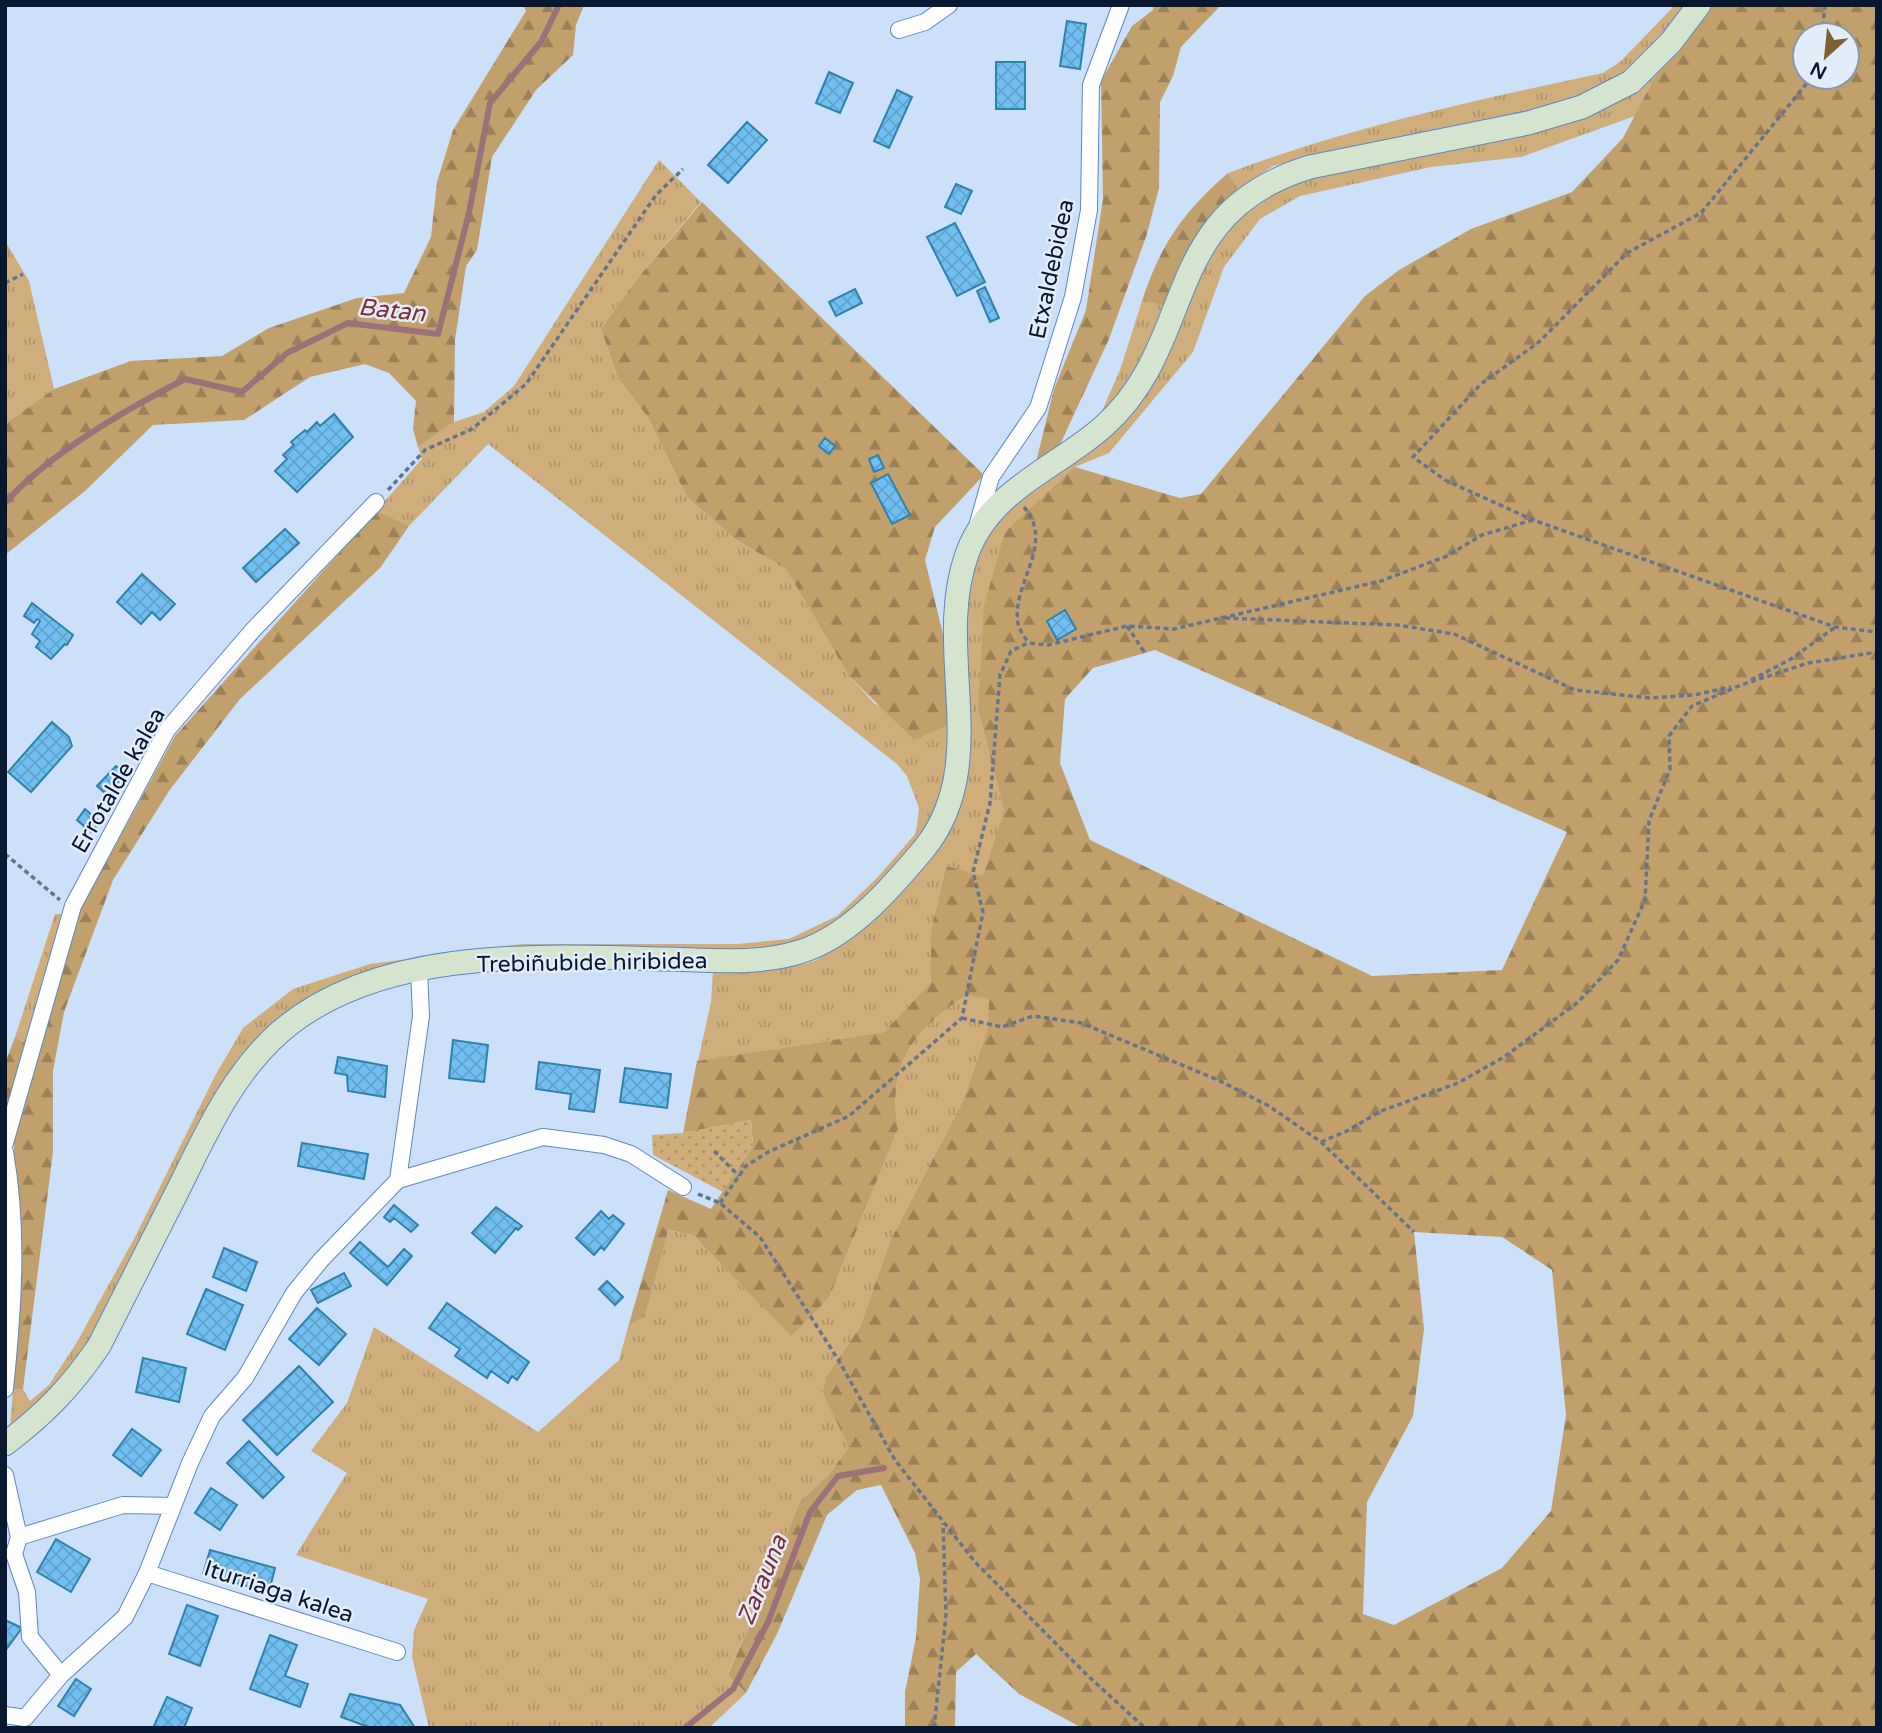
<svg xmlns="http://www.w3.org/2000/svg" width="1882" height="1733" viewBox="0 0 1882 1733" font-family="'Varela Round',sans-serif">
<defs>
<pattern id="grass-tufts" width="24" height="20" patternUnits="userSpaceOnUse" patternTransform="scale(1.75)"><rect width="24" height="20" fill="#d0ae7c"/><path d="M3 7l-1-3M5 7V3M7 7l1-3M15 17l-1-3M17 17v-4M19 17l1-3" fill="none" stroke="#b1956c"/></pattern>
<pattern id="forest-firs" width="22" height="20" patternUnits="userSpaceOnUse" patternTransform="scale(1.75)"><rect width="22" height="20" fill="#c2a06b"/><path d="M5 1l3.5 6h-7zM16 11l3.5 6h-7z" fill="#9c8158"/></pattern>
<pattern id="park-dots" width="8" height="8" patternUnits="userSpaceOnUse" patternTransform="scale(1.75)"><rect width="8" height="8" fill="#d0ae7c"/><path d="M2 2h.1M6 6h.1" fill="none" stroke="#b1956c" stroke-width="1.8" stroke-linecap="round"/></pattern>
<pattern id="building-cross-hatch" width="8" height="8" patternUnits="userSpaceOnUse" patternTransform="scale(1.75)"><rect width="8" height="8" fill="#71bff0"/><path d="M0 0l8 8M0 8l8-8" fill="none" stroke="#60a3ce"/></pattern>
</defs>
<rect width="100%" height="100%" fill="#cde0fa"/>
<path fill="url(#grass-tufts)" d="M1675 5H1687L1662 38 1628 74 1585 100 1323 154 1273 166 1238 189 1228 173C1350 127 1476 100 1603 73L1621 61Z
M1658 71 1635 116 1521 157 1431 167 1300 196 1260 219 1224 267 1193 352 1109 453 1075 467 978 710 1004 810 983 877 946 866 931 931 932 983 884 1032 698 1061 711 1002 713 970C745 969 782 972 814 961 821 958 829 951 836 947 894 911 937 855 964 793L966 610 977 557 997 520 1024 493 1087 452 1220 234 1258 199 1290 183 1333 172 1528 135 1591 116 1628 96Z
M659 160 701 202 637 279 601 329 618 378 647 416 687 497 736 540 786 569 849 676 875 704 948 725C947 755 948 786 936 815 926 843 861 912 834 926 808 940 782 947 753 953L405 966 340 982 286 1013 239 1063 100 1330 55 1393 10 1427 13 1390 23 1389 30 1401 49 1385 77 1342 135 1237 216 1074 243 1028 293 989 370 964 522 944H737L789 939 837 916 876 879 916 833 919 808 907 776 897 764 488 444 409 526 376 511 422 459 418 447 454 422 484 412 514 386Z
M5 241 29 281 54 389 5 424Z
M1142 301 1166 306 1135 372 1098 420 1120 370Z
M55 914H62L63 925 29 1045 15 1037Z
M967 995 989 998 987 1031 963 1101 890 1241 860 1327 825 1378 823 1394 850 1447 828 1476 800 1501 768 1584 728 1673 746 1693 709 1728H429L412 1657 414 1630 428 1599 296 1555 347 1473 311 1451 347 1403 374 1327 538 1432 619 1360 628 1327 645 1316 667 1230 693 1235 791 1335 829 1298 898 1129C887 1064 914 1029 967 995Z"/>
<path fill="url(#forest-firs)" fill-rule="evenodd" d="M523 5H584L576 25 573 55 536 90 492 157 477 250 466 266 455 340 454 422 418 447 413 429 416 401 389 373 365 364 310 377 244 420 153 425 85 491 5 555V424L54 389 131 361 222 356 269 328 357 298 404 293 431 237 437 182 453 130 526 11Z
M1153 5H1221L1181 47 1173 76 1160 102 1159 188 1147 234 1109 339 1057 451 1036 462 1054 389 1086 310 1103 199 1101 81 1132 26 1153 10Z
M1712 5H1877V1728H1082L1019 1694 976 1654 956 1672 955 1728H905V1692L916 1637 920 1579 915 1553 881 1485 857 1490 827 1515 777 1634 746 1693 728 1674 768 1584 800 1501 828 1476 849 1447 823 1394 825 1378 860 1327 890 1241 963 1101 987 1031 989 999 967 995C914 1029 887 1064 898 1129L829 1298 791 1336 693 1235 668 1230 645 1316 628 1327 668 1190 711 1209 753 1146 751 1120 683 1133 697 1061 884 1032 931 983V931L946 866 983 876 1004 810 978 710 984 606 1005 532 1075 467 1180 498 1201 494 1365 296 1399 270 1471 229 1572 192 1623 138 1658 71ZM1805 35H1847V77H1805ZM1155 650 1567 832 1502 970 1372 976 1090 840 1060 763 1065 699 1093 668ZM1414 1232 1502 1237 1552 1270 1566 1415 1551 1511 1502 1568 1394 1625 1363 1614 1367 1502 1413 1416 1424 1329Z
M1228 173 1238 189C1200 219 1185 262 1166 306L1142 301C1160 245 1184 211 1228 173Z
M702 202 984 475 935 527 925 560 947 651 948 725 914 740 849 676 786 569 736 540 687 497 647 416 618 378 601 329 637 279Z
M377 511 409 526 380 568 240 699 169 791 113 880 64 1012 53 1071V1152L23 1389 13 1390 20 1284 13 1126 78 914 175 736Z
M15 1037 29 1045 5 1116V1064Z"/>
<path fill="url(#park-dots)" d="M751 1120 753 1146 723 1192 653 1155 652 1135 683 1133Z"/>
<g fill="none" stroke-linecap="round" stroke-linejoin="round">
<path stroke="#9b717a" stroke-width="6" d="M5 503C48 454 127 409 185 379L242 392 287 353 348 323 438 334 469 213 490 103 541 42 559 5
M685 1728 733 1689 768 1622 810 1512 838 1476 884 1468"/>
</g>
<path fill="url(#building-cross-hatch)" stroke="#2f81ae" stroke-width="2" d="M1067 21 1086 24 1080 69 1060 66Z
M996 62H1025V109H996Z
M829 72 853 83 840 113 816 103Z
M897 90 912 97 889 148 874 141Z
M747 122 767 140 728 183 708 165Z
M956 184 972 191 961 214 945 207Z
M955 223 985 282 957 296 927 237Z
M985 287 999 318 990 322 977 291Z
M855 289 862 303 836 316 829 302Z
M334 414 353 437 297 492 275 471 287 459 283 455 294 445 291 442 305 430 307 432 317 422 320 426Z
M825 438 835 446 829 454 819 446Z
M878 455 884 468 874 472 869 459Z
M888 474 910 515 892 524 871 483Z
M285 529 299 543 256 582 243 568Z
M142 574 175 604 160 620 152 612 141 624 117 602Z
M32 603 73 635 67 645 65 644 51 659 36 647 40 641 32 634 40 621 37 619 34 623 24 616Z
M1065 610 1076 629 1057 640 1047 621Z
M52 722 69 737 72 746 31 792 8 772Z
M116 766 126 773 107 795 97 786Z
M85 809 100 822 91 832 77 820Z
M453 1040 488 1045 484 1082 449 1078Z
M338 1057 387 1066 385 1097 348 1091 347 1075 335 1073Z
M539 1062 600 1070 594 1112 569 1109 571 1094 536 1089Z
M625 1068 671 1074 667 1108 620 1102Z
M302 1143 368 1154 364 1179 298 1166Z
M394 1205 418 1225 411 1232 394 1218 390 1222 384 1217Z
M496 1207 522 1226 518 1230 516 1228 495 1253 472 1233Z
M601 1211 609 1219 613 1215 624 1224 604 1250 601 1247 594 1255 576 1238Z
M360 1242 388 1267 404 1249 412 1256 387 1285 350 1253Z
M224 1248 257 1262 246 1291 213 1277Z
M344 1273 351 1286 318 1303 311 1290Z
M607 1281 623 1297 615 1305 599 1289Z
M206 1289 243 1305 225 1350 187 1334Z
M447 1303 529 1362 517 1380 512 1376 508 1383 491 1371 487 1378 455 1356 460 1349 429 1328Z
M317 1308 346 1334 319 1365 289 1339Z
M143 1358 186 1368 179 1402 136 1392Z
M299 1366 333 1402 277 1455 243 1420Z
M132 1429 161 1450 141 1476 113 1455Z
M249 1441 284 1477 263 1498 227 1463Z
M211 1488 237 1505 220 1530 195 1513Z
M56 1539 90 1559 71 1592 37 1572Z
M210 1550 275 1568 269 1592 203 1574Z
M187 1605 218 1616 200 1666 169 1654Z
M5 1620 22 1628 5 1651Z
M270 1635 297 1645 285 1676 308 1684 300 1707 250 1689Z
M76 1679 91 1689 74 1716 58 1706Z
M350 1694 400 1705 415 1728H371L341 1717Z
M167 1697 192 1708 184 1728H153Z"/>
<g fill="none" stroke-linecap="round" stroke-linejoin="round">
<defs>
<path id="street" d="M899 30 925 22 949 5
M978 523 991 477 1038 408 1073 297 1089 210 1091 85 1121 5
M5 1143 73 906 167 730 253 630 376 502
M5 1152C19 1231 13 1310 5 1389
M398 1180 543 1137 604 1145 631 1154 683 1187
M5 1475 19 1537 14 1554 27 1592 30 1637 61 1675
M19 1537 123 1505 173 1506
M147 1573 397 1652
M5 1715 25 1718 61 1675 125 1617 147 1573 190 1463 212 1416 245 1378 294 1293 321 1260 398 1180 421 1016 419 970"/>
<path id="secondary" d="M5 1444C45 1414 71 1387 99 1346 125 1295 151 1244 177 1192 205 1136 231 1075 280 1032 379 946 542 956 665 959 712 960 763 966 808 949 854 931 891 888 923 850 994 764 932 651 967 554 990 489 1056 469 1104 426 1199 341 1158 213 1310 167L1528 123 1582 107 1631 82 1671 42 1699 5"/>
</defs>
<use href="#street" stroke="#5c87c4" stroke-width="18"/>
<use href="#secondary" stroke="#5c87c4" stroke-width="25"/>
<path stroke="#63758e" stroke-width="3.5" stroke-dasharray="5 3.5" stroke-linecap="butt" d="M1822 35 1825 5
M1812 77 1701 213 1627 253 1539 342 1481 384 1413 457 1445 480 1533 520 1835 627 1877 632
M5 283 23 274
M388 490 425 450 472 429 526 384 656 195 683 169
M1024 507C1056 544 1011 584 1018 623 1019 630 1025 637 1028 643
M1225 618 1397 625 1454 634 1575 690 1650 698 1694 695 1731 687
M1127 626 1145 653
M1751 680 1791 659 1834 628
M5 854 60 900
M962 1018 1002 1027 1033 1016 1081 1023 1218 1080 1269 1106 1321 1142 1414 1232
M1321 1142 1347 1131 1381 1111 1458 1083 1504 1057 1577 1003 1618 960 1645 900 1649 821 1670 769 1669 736 1692 706 1741 685 1808 663 1877 652
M714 1151 739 1176
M698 1194 720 1203 760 1237 839 1361 895 1460 975 1562 1087 1675 1145 1728
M720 1203 746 1166 768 1152 849 1116 962 1018 983 912 973 872 990 803 1000 675 1011 651 1028 643 1048 645 1127 626 1174 629 1381 581 1447 556 1482 535 1533 520
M934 1728 946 1615 943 1523"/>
<use href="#street" stroke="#fff" stroke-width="16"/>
<use href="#secondary" stroke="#d4e4ce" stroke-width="23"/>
</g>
<g text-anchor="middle" stroke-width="5" stroke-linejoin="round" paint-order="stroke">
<g font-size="23" fill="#071830" stroke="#e3ecf9">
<text transform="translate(1051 269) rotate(-78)" y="8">Etxaldebidea</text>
<text transform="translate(118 780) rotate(-60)" y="8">Errotalde kalea</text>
<text transform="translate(592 962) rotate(-1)" y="8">Trebiñubide hiribidea</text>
<text transform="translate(279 1591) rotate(18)" y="8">Iturriaga kalea</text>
</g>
<g font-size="24" font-style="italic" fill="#7e2e36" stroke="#e3ecf9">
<text transform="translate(392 310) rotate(6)" y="8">Batan</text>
<text transform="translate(762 1580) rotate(-68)" y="8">Zarauna</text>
</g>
</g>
<rect width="1882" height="1733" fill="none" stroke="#071830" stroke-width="14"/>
<g transform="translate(1826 56) rotate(207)"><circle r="33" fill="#e3ecf9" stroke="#8b97a9" stroke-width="2"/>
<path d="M0-5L12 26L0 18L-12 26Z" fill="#7c5f32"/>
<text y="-10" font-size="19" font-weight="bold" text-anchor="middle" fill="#071830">N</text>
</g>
</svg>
